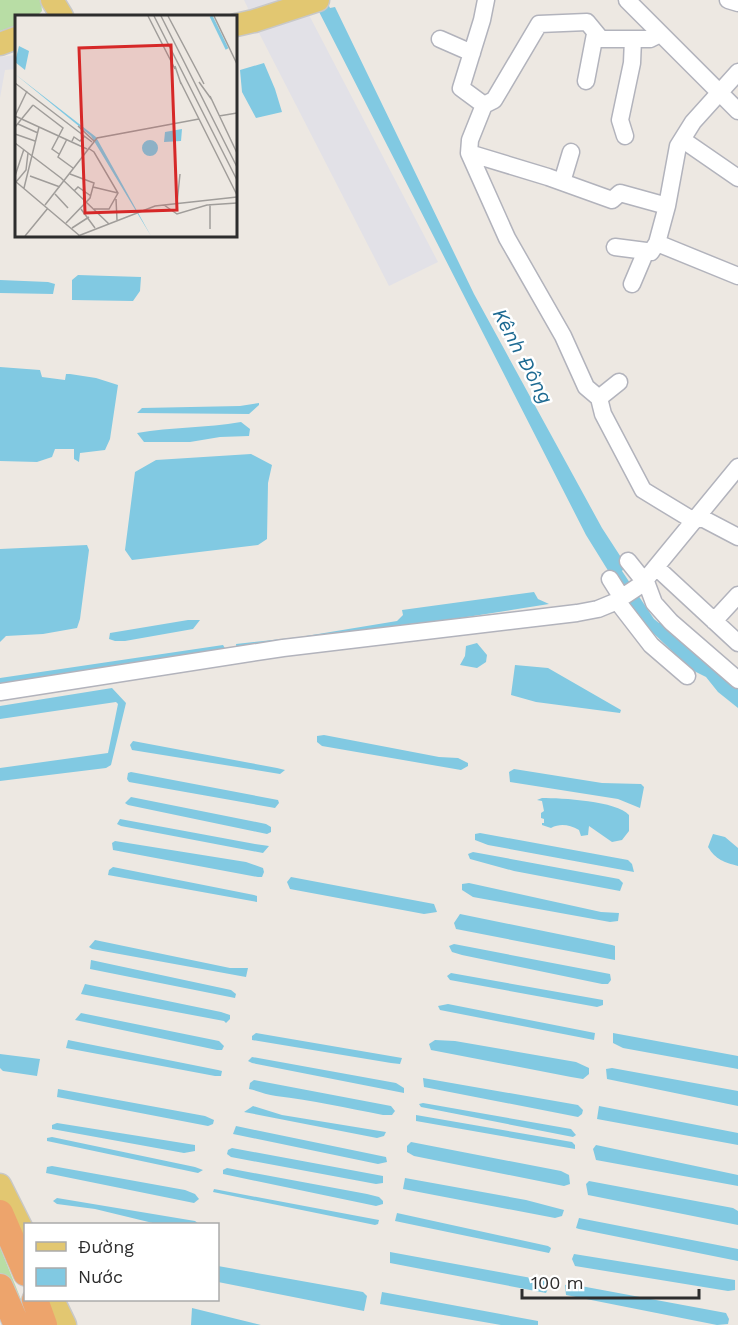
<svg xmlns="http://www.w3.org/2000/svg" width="738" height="1325" viewBox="0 0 738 1325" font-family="'Work Sans',sans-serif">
<rect width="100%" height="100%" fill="#ede8e2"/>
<path fill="#e2e1e7" d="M244 0H303L310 17 438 262 389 286 259 33 236 36V25L254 21Z
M16 55V69L5 70 0 98V57Z"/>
<path fill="#b8dda5" d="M0 0H41L42 11 37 16H16V26L0 31Z
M0 1247 26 1312 13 1310 0 1281Z"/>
<path fill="#81c9e2" d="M313 0H326L330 8 335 7 474 294 602 528 626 565 622 571 654 619 659 623 662 620 738 684V708L718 692 706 677 692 670 650 630 630 606 586 535Z
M264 63 275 89 282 112 256 118 242 92 240 70Z
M78 275 141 277 140 291 133 301 72 300V280Z
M0 280 48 282 55 284 53 294 0 293Z
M0 367 40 370 42 377 65 380 66 374H70L96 378 118 385 110 439 105 450 80 453 79 462 74 459V449H55L52 457 37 462 0 461Z
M259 403V405L249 414 137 413 142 408 240 406Z
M241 422 250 429 249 436 220 437 190 442H144L137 433C172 427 206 428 241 422Z
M251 454 272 465 268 483 267 539 258 545 132 560 125 550 135 472 156 460Z
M87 545 89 550 80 619 77 628 43 634 6 636 0 642V549Z
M534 592 538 599 549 604 237 653 236 644 300 637 397 621 403 615 402 610Z
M188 620H200L193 629 125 641H115L109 639 110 633Z
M477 643 487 655 486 662 477 668 460 665 465 656 466 646Z
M223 645 226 650 0 688V678Z
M515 665 548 668 621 710 620 713 536 702 511 695Z
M112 688 126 703 111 765 106 768 0 781V768L108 753 118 704 116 702 0 719V706Z
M324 735 439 757 458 758 468 763V766L461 770 322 746 317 742V736Z
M133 741 277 768 285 770 280 774 132 750 130 745Z
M514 769 602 783 641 784 644 787 640 808 618 799 510 782 509 772Z
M131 772 278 800 279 803 275 808 129 782 127 779 128 773Z
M131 797 266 824 271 827V832L267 834 128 805 125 803Z
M542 798C561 798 617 801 629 815V831L622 840 612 842 589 826 588 835 581 836 579 830C569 825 561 823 551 828L542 825V823H544V819L541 818V813L544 811 542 801 537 800Z
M120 819 255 844 269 846 263 853 121 826 117 824Z
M480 833 628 860 632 864 634 872 488 845 475 840V834Z
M713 834 725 837 738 848V866C724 862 716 860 708 847Z
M115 841 246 862 263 868 264 872 262 877H258L113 850 112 843Z
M473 852 619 879 623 883 620 891 514 871 470 859 468 854Z
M113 867 254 895 257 896V902L108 875 109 870Z
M291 877 434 904 437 912 424 914 290 889 287 882Z
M469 883 601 912 619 913 618 921 610 922 473 897 462 890V884Z
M460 914 612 945 615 946V960L456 929 454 923Z
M95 940 230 968H248L246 977 92 949 89 947Z
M454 944 610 974 611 980 608 984H602L462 955 452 952 449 946Z
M91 960 231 990 236 994 235 998 90 969Z
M451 973 603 1000V1005L597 1007 450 980 447 976Z
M85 984 221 1012 230 1015V1019L226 1023 224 1021 81 994Z
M448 1004 595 1033 594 1040 440 1010 438 1006Z
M81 1013 219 1041 224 1046 222 1050H217L75 1020Z
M256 1033 402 1058 400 1064 391 1063 252 1040V1036Z
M613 1033 738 1056V1069L623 1048 613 1043Z
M68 1040 218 1070 222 1071 221 1076H215L66 1048Z
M435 1040 455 1041 576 1062 589 1068V1074L583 1079 571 1077 431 1050 429 1044Z
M0 1054 40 1059 37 1076 3 1071 0 1068Z
M252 1057 396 1083 404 1088V1093L252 1063 248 1061Z
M612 1068 738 1091V1106L607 1079 606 1069Z
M423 1078 578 1105 583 1110 582 1114 578 1117 424 1087Z
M254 1080 391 1106 395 1111 392 1115H383C347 1108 312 1100 276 1096 267 1095 259 1091 249 1089L250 1083Z
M58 1089 205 1116 214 1120 213 1124 208 1126 57 1097Z
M423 1103 571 1129 576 1135 573 1137 421 1107 419 1104Z
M253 1106 282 1115 386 1132 384 1136 377 1138 244 1112Z
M599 1106 738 1133V1145L597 1119Z
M416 1115 572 1142 575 1145V1149L416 1121Z
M57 1123 195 1145V1151L184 1153 52 1129V1125Z
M236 1126 386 1157 387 1162 378 1164 233 1134Z
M52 1137 195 1167 203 1170 198 1173 47 1141V1138Z
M411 1142 561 1171 569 1175 570 1184 564 1186 414 1156 407 1152V1146Z
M596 1145 738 1175V1186L596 1160 593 1149Z
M232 1148 383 1176V1183L376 1184 231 1157 227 1154 228 1150Z
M52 1166 185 1190 195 1194 199 1199 194 1203 46 1173 47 1167Z
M227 1168 367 1194 379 1197 383 1201V1204L376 1206 223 1174V1170Z
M405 1178 526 1200 564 1210 562 1216 555 1218 403 1189Z
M589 1181 733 1208 738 1211V1225L588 1195 586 1184Z
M214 1189 379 1220 378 1224 375 1225 213 1192Z
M57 1198 195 1221 199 1224H157L95 1209 57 1204 53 1201Z
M397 1213 548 1246 551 1248 550 1251 549 1253 395 1221Z
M579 1218 738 1249V1261L579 1229 576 1228Z
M390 1252 548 1281 550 1284 546 1293 390 1263Z
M574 1254 735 1280V1290L728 1291 575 1266 572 1259Z
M218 1266 363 1292 367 1296 364 1311 218 1282Z
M570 1284 726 1313 729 1319 728 1324 717 1325 566 1295 565 1285Z
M382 1292 538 1321V1325H501L380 1304Z
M192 1308 261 1325H191Z"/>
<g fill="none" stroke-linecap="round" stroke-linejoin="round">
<defs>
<path id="minor" d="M627 0 738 111
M728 0 738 3
M660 34 650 39H601L587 22 539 24 494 100 484 105 470 140 469 153 507 238 563 336 586 387 599 398 603 414 643 490 694 521
M440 39 472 53
M738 72 693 122 678 146 667 206 657 243 738 276
M586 81 595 34
M484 105 461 88 482 20 486 0
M625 136 620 120 632 63 633 39
M683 140 738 178
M469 153 548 177 612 200 620 193 667 206
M562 182 571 152
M615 247 646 251
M632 284 646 251 651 252 657 243
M599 398 619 382
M698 516 738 537
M628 561 644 581
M656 567 738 643
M610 579 622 598
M645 579 654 603 671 622 738 680
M617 601 651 645 687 676
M714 621 738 595
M0 692 283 648 577 613 598 609 615 602 642 584 738 467"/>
<path id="major" d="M52 0 62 16
M236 25 254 21 318 0
M0 44 16 38
M0 1185 26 1237
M53 1300 65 1325"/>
<path id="highway" d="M0 1213 26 1273
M0 1287 17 1325
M35 1300 44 1325"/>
</defs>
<use href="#minor" stroke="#b2b3bc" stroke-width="19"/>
<use href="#major" stroke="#c8c8c8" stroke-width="25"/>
<use href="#highway" stroke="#c8c8c8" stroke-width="28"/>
<use href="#minor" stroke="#fff" stroke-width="16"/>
<use href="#major" stroke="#e2c771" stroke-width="22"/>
<use href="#highway" stroke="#eda46c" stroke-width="26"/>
</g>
<g text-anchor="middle" stroke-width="5" stroke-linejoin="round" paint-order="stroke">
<g font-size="20" font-style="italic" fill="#1d6a92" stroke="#fff">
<text transform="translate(523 356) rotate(62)" y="7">Kênh Đông</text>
</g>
</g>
<g transform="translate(15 15)">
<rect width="222" height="222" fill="#ede8e2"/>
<path d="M4 31 14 36 10 55 0 47ZM0 59 81 122 136 221 76 121ZM167 114 166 126 149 127 150 117ZM127 133a8 8 0 1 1 16 0a8 8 0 1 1-16 0Z" fill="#81c9e2"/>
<path fill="none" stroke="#81c9e2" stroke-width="3" d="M196 1 212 34"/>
<path fill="none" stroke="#a09d9a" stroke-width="1.5" d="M133 1 160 54M139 1 222 165M146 1 222 152M153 1 189 69M199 1 222 49M160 51 166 69M165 66 222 180M184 67 197 85M0 68 77 127M195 81 222 138M18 90 48 113 37 134 44 139M0 101 72 134M0 101 12 76M204 101 222 98M3 109 23 118M63 111 79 126M0 112 18 90M0 119 20 126M52 124 43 142 58 153M57 126 59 122 65 126 70 121M0 128 46 163 94 209M73 133 79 137 103 178 94 194H79M0 161 9 134M15 161 45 172M0 166 65 221M1 167 11 155 13 138M78 172 103 178M9 173 24 112M59 176 63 172 76 181M40 179 53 193M101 184 102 205M162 188 165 159M30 190 82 123 184 104M149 190 162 199 192 190 222 188M66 194 80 213M51 208 75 183 79 168 55 159M57 213 74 202M195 214V189M10 221 33 193M63 221 140 191 222 182"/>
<path fill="#d62828" fill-opacity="0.15" stroke="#d62828" stroke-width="3" d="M156 30 162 195 70 198 64 33Z"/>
<rect width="222" height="222" fill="none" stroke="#2d2d2d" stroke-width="3"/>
</g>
<rect x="24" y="1223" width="195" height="78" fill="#ffffff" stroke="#ababab" stroke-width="1.5"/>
<rect x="36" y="1242" width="30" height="9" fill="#e2c771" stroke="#ababab" stroke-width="1.5"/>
<text x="78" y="1253" font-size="18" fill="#2d2d2d">Đường</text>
<rect x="36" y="1268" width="30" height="18" fill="#81c9e2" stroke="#ababab" stroke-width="1.5"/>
<text x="78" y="1283" font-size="18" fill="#2d2d2d">Nước</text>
<path d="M522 1289v9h177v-9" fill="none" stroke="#2d2d2d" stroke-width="3"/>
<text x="531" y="1289" font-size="18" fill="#2d2d2d" stroke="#ffffff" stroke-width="4.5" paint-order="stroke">100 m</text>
</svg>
